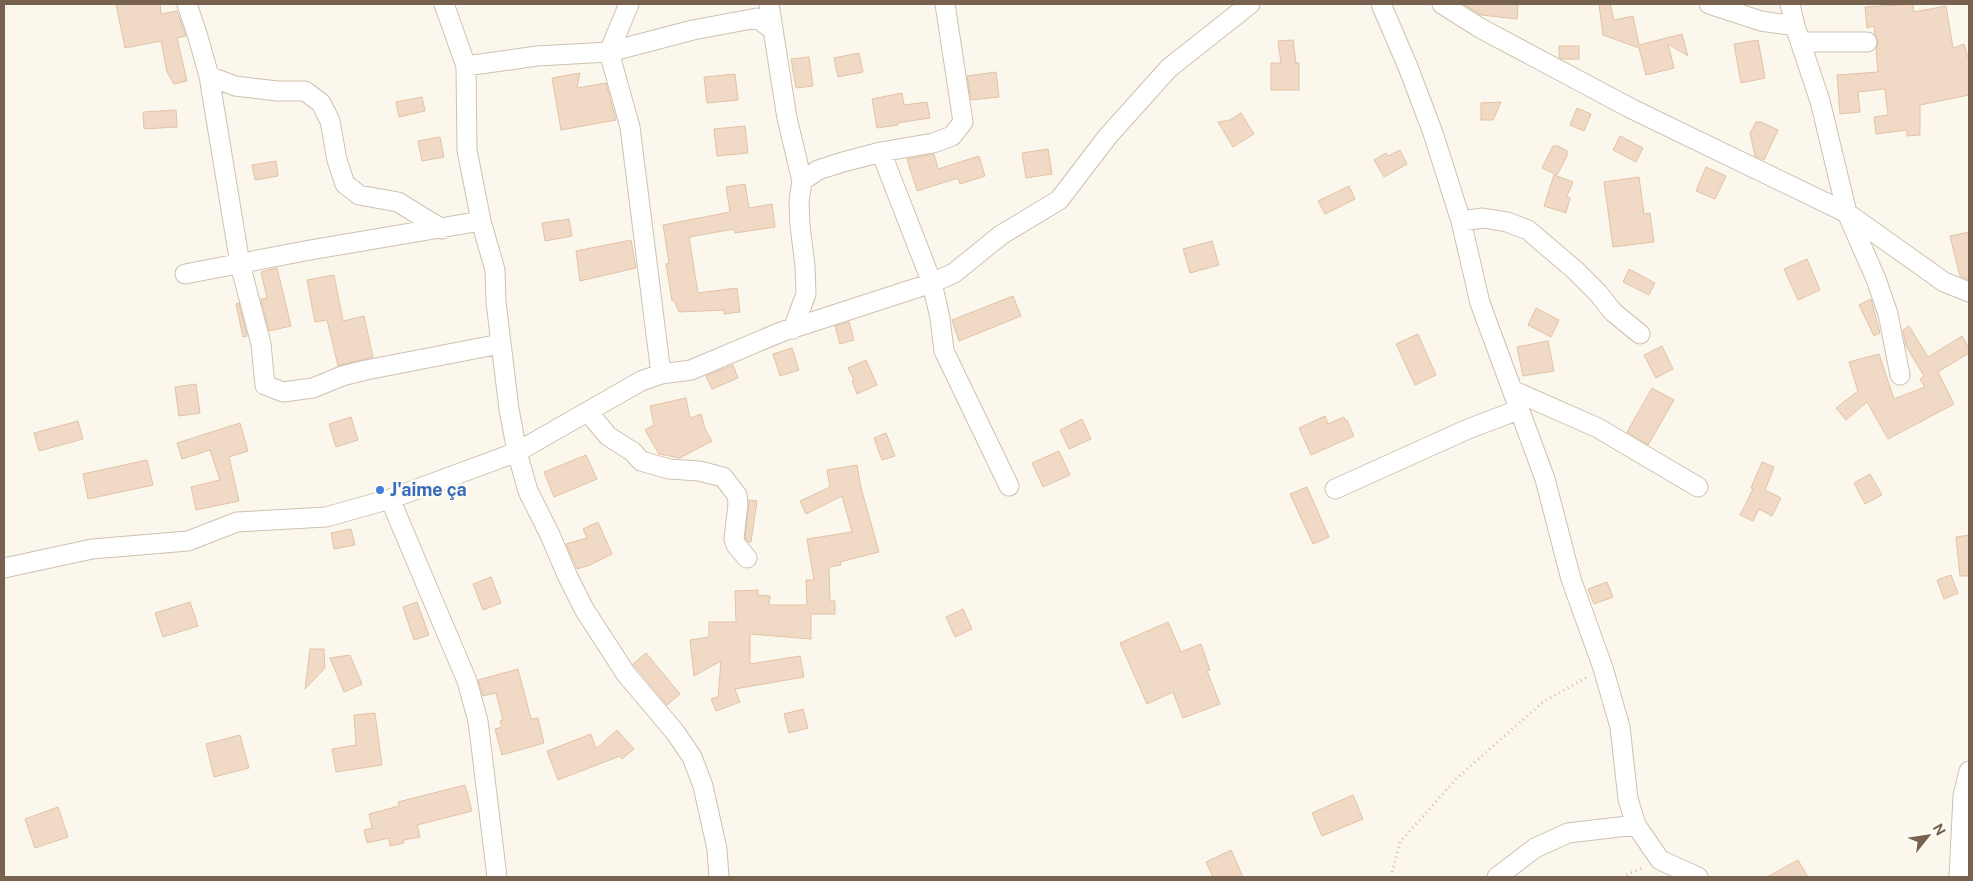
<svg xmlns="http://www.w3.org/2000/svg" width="1973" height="881" viewBox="0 0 1973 881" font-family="'Public Sans',sans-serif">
<rect width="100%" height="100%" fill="#fcf7ec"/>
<path fill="#f0dac5" stroke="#e2c3a6" d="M116 4H160L161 14 177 11 186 36 177 38 187 81 174 84 167 72 161 41 125 48Z
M1463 4H1518L1517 19 1481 15Z
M1599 4H1610L1614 20 1633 16 1639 45 1682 34 1688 56 1668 44 1674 68 1646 75 1639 48 1603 35Z
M1913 4 1914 12 1946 6 1953 48 1964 44 1969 61V95L1920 105V135L1907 136V130L1876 134 1874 117 1888 115 1885 89 1858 92 1860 112 1840 114 1837 75 1878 72 1876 49 1878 42 1875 34 1874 26 1867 28 1865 7Z
M1293 40 1296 63H1299V90H1271V63H1281L1278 41Z
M1758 40 1765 78 1741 83 1734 44Z
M1559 46H1579V59H1562L1559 57Z
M859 53 863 72 838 77 834 58Z
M809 57 813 86 796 88 791 59Z
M996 72 999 97 971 100 967 76Z
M580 73 577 88 606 83 616 120 561 130 552 78Z
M735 74 738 100 707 103 704 77Z
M902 93 904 105 927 102 930 118 897 123 898 125 877 128 872 99Z
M422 97 425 111 399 117 396 102Z
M1501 102 1493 120H1481V103Z
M1577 108 1591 114 1584 131 1570 125Z
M176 110 177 127 144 129 143 112Z
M1241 113 1254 134 1233 147 1218 122 1230 120Z
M1756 122H1761L1778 130 1764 160 1755 156 1750 133Z
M745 126 748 153 717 156 714 129Z
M1620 136 1643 148 1636 162 1613 150Z
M440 137 444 157 422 161 418 141Z
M1553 146H1558L1567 151V156L1557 175 1542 168Z
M1048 149 1052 174 1026 178 1022 153Z
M1400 150 1407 164 1384 177 1374 160 1386 153 1388 156Z
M934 154 938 169 979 156 985 176 960 184 958 178 917 191 907 159Z
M276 161 278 176 255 180 252 165Z
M1706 167 1726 176 1715 199 1696 191Z
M1554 175 1573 182 1567 196 1570 198 1566 213 1544 206Z
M1639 177 1644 214 1650 213 1654 242 1613 247 1604 182Z
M745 184 749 208 772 204 775 227 735 233 734 229 689 237 698 293 737 288 740 312 724 314V310L679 312 674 300 672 301 666 264 669 263 663 225 730 212 726 187Z
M1349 186 1355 199 1325 214 1318 201Z
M569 219 572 236 545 241 542 223Z
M1969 232V280L1960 276 1950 236Z
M631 240 636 268 580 281 576 251Z
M1212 241 1219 265 1190 273 1183 249Z
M1807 259 1820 290 1798 300 1784 269Z
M277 268 291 326 269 331 261 299 267 298 261 272Z
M1629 269 1655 283 1649 295 1623 282Z
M334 275 343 321 364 316 373 357 338 366 327 320 315 322 307 280Z
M1013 296 1021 316 959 341 952 320Z
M1871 299 1880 333 1874 336 1859 305Z
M239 303 247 336 243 337 236 304Z
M1536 308 1559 320 1551 337 1528 325Z
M849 322 854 340 840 344 835 326Z
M1909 326 1928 357 1962 336 1969 348V353L1938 372 1954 404 1888 439 1867 402 1846 420 1836 408 1858 391 1849 362 1879 354 1894 399 1925 387 1920 379 1924 376 1906 346 1903 330Z
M1418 334 1436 375 1415 385 1396 344Z
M1548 341 1554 371 1523 376 1517 347Z
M1662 346 1673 369 1656 378 1644 355Z
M792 348 799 370 780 376 773 354Z
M866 360 877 385 857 394 852 381 854 380 848 368Z
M733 365 738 378 712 389 706 376Z
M196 384 200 413 179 416 175 387Z
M1652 388 1674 400 1648 445 1627 432Z
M686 398 690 418 701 414 705 429 712 441 680 458 659 454 645 430 654 425 650 406Z
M1325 416 1328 424 1344 417 1345 420H1347L1354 436 1311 455 1299 428Z
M351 417 358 440 336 447 329 424Z
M1082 419 1091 439 1069 449 1060 430Z
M78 421 83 439 39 451 34 433Z
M240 423 248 451 229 457 239 501 196 510 191 487 220 480 210 450 182 459 177 443Z
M886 433 895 456 882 460 874 438Z
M1059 451 1070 475 1043 487 1032 463Z
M586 455 597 479 554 497 544 472Z
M147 460 153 485 88 499 83 474Z
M1762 462 1774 467 1765 490 1781 498 1772 516 1759 509 1753 521 1740 515 1753 489 1751 488Z
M857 465 861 488 879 552 840 562 841 565 829 567 830 601H835V614H811V639L750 634V664L800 656 804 677 735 689 740 702 716 711 711 699 718 697 721 661 694 676 690 640 709 637V622H736L735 591 758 590V595L770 596 769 605H807L806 580H814L807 539 852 532 842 496 806 514 800 501 830 487 827 470Z
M1870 474 1882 495 1865 504 1854 483Z
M1307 487 1329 537 1313 544 1290 494Z
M749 500 757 501 751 542H748L745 538Z
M598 522 612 554 590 565 577 569 566 544 587 538 583 529Z
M351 529 355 545 334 549 331 533Z
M1969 535V576H1960L1956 537Z
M1951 575 1958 593 1944 599 1937 580Z
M491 577 501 603 483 610 473 584Z
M1607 582 1613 597 1594 604 1588 589Z
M190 602 198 626 163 637 155 613Z
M417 602 429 635 414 640 403 607Z
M963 609 972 629 955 637 946 617Z
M1168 622 1181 652 1201 644 1210 670 1207 671 1220 704 1183 718 1173 692 1147 704 1120 643Z
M310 649H324L325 668 305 689Z
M646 653 680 694 667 705 633 664Z
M350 655 362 684 344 692 330 658Z
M518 669 531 719 538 718 544 743 502 755 495 729 502 727 500 721 503 720 496 693 483 696 478 680Z
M803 709 808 728 789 733 784 714Z
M375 713 382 765 336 772 332 749 356 745 354 715Z
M617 730 634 749 622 759 620 756 558 780 547 751 591 734 596 749Z
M240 735 249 768 214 777 206 744Z
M465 785 472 811 417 825 420 837 403 840 404 843 390 846 389 838 367 843 364 830 372 828 369 814 399 806 398 802Z
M1353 795 1363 819 1322 836 1312 813Z
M58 807 68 837 35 848 25 819Z
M1231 850 1243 877H1213L1206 862Z
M1798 860 1808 877H1767Z"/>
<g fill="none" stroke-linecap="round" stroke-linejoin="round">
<defs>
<path id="street" d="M187 4 198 37 209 76 240 264 261 344 265 385 283 392 313 388 342 376 366 370 500 344
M444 4 466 66 467 150 481 221 495 270 496 302 509 409 517 452 528 491 551 537 567 575 584 609 626 674 675 732 692 757 703 786 717 849 719 877
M629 4 609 52 693 30 757 18 772 29
M769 4 787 118 802 181
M1381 4 1408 67 1433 133 1461 221 1480 303 1545 479 1571 579 1603 668 1620 727 1628 799 1636 825 1660 860 1698 877
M1442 4 1480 28 1632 109 1847 213 1876 279 1888 314 1900 375
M1709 4 1761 21 1795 26
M1790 4 1795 26 1820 101 1847 213 1944 282 1969 292
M1800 42H1867
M466 66 537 56 609 52 630 127 661 374
M209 76 235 86 277 91H305L321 103 330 121 337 160 345 184 359 195 398 202 442 229
M881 152 932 283 940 318 944 351 1009 486
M1461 221 1483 218 1507 222 1528 230 1576 271 1598 293 1613 312 1640 334
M185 274 310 250 481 221
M793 329 806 294 805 266 800 226 799 201 802 181 818 170 843 162 881 152 933 143 952 136 963 122 945 4
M1512 390 1598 428 1698 487
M588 412 608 436 633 452 641 461 669 469 699 471 723 477 737 495 738 504 734 539 736 545 747 558
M1335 489 1468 429 1518 410
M390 499 467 681 478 721 497 877
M4 568 92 549 188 541 237 522 326 517 390 499 517 452 641 381 661 374 691 370 781 332 932 283 954 273 1001 235 1059 200 1108 136 1169 68 1250 4
M1497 877 1535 848 1568 833 1636 825
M1959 877 1963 796 1969 771"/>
</defs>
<use href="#street" stroke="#cec1b1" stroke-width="21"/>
<path stroke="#d6bea7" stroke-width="3" stroke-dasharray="1 4" stroke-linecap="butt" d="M1391 877 1400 842 1458 777 1543 702 1589 676
M1622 877 1644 867"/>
<use href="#street" stroke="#fff" stroke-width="19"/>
</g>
<circle fill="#3f7fe0" stroke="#fefbf2" stroke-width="2" cx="380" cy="490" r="5"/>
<g text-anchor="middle" stroke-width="5" stroke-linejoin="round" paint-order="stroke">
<g font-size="18" font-weight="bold" fill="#366cbe" stroke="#fefbf2" text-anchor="start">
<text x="390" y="496">J'aime ça</text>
</g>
</g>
<rect width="1973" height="881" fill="none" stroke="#77614f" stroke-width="10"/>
<g transform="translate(1928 836) rotate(60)" stroke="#fefbf2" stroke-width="4" paint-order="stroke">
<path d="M0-4L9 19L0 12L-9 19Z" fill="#77614f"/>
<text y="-8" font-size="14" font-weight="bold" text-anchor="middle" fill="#77614f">N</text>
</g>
</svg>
